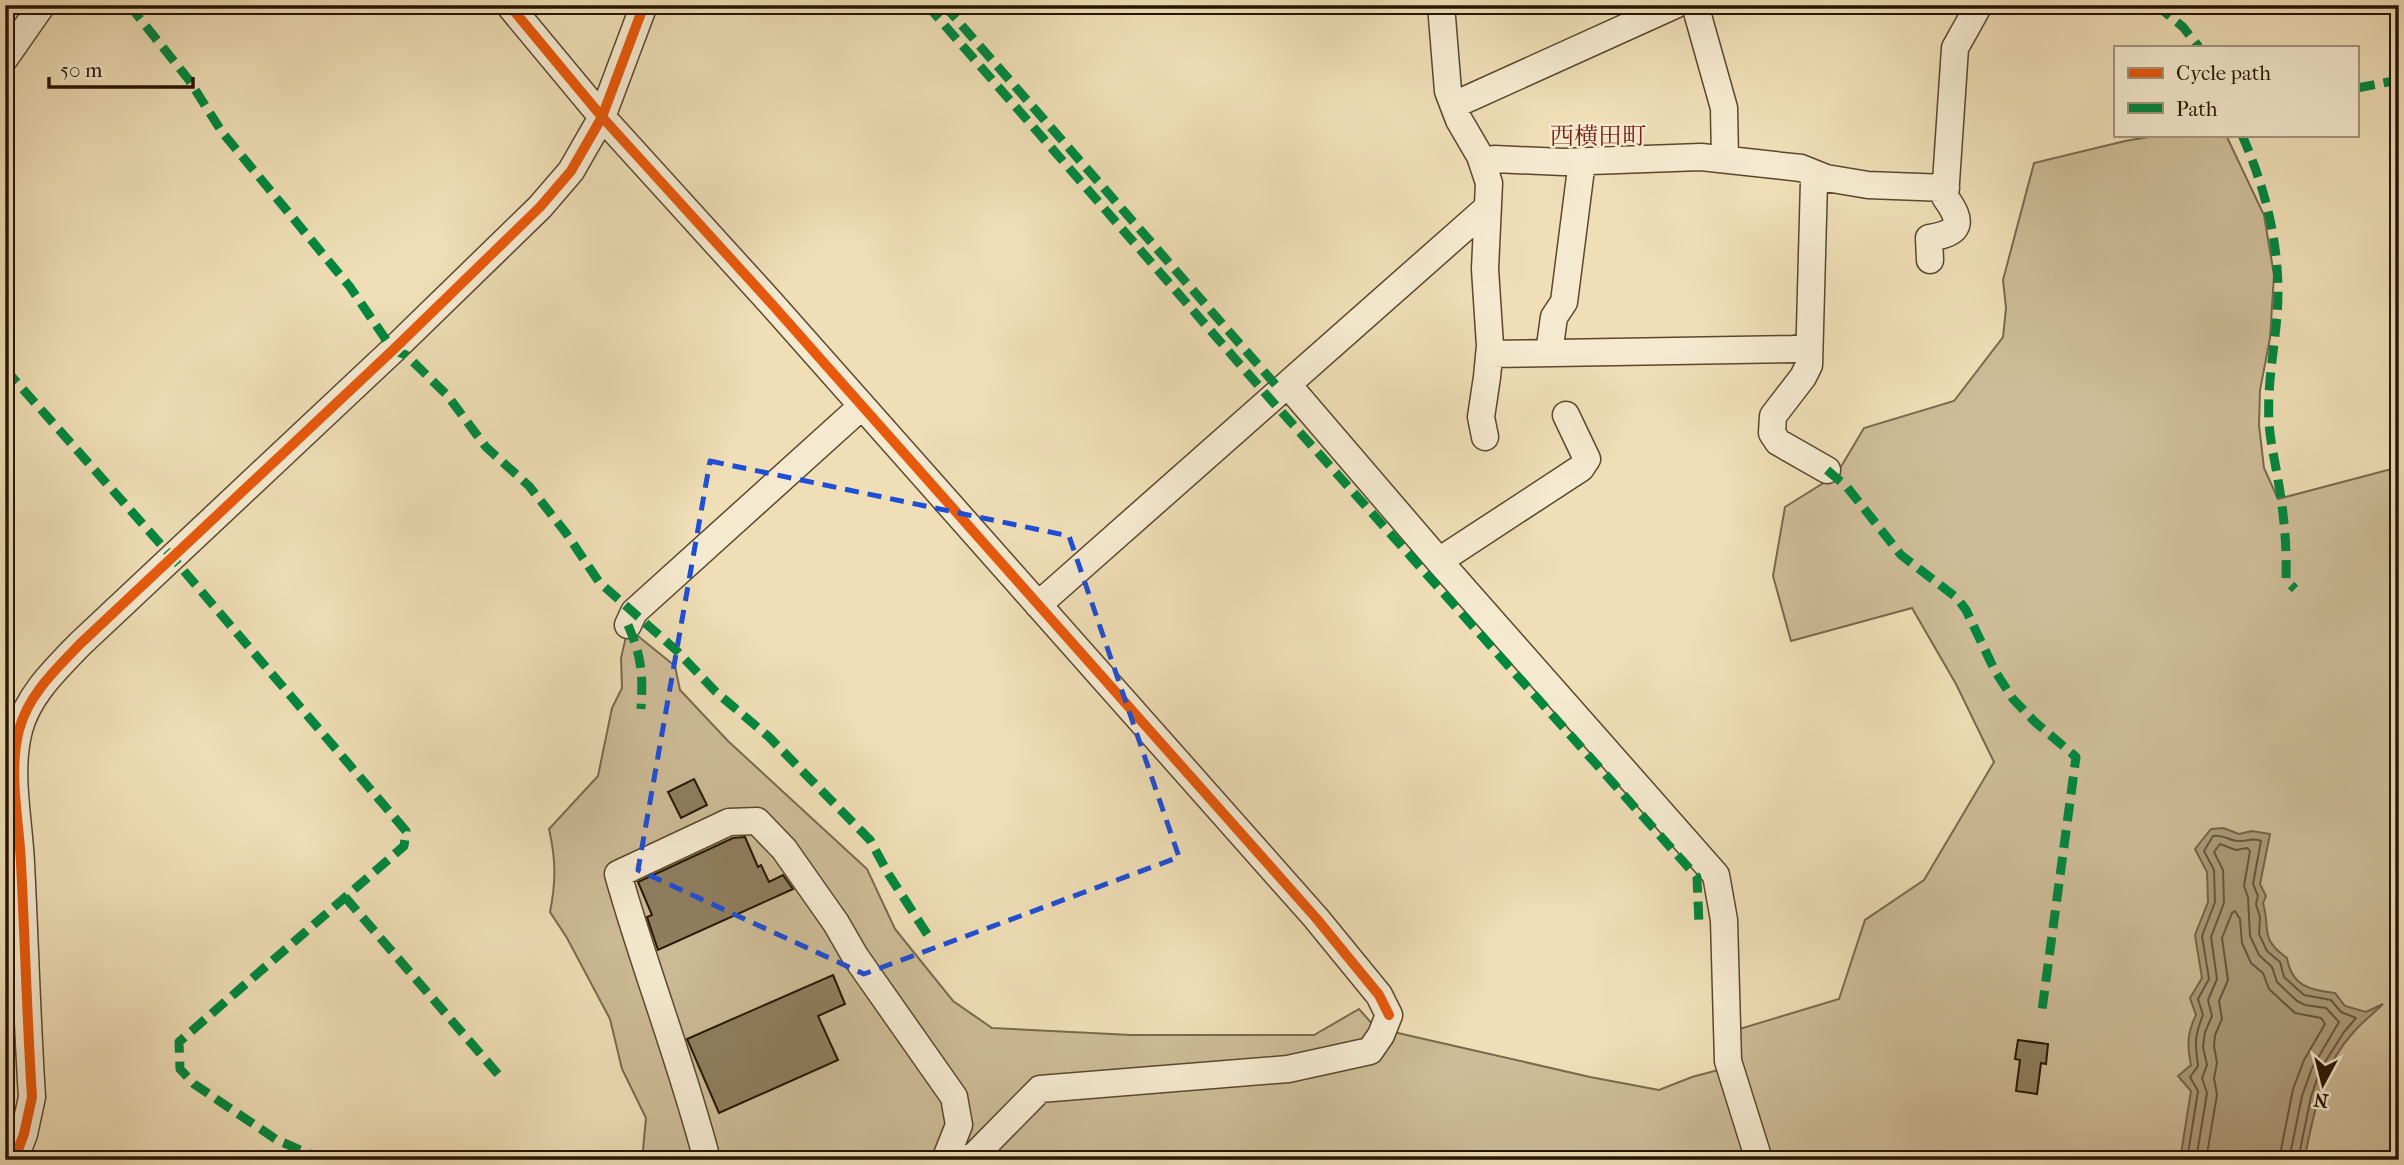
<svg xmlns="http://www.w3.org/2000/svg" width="2404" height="1165" viewBox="0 0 2404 1165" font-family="'IM FELL French Canon','Noto Serif JP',serif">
<rect width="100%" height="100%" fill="#efdeb6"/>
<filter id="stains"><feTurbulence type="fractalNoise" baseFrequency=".00286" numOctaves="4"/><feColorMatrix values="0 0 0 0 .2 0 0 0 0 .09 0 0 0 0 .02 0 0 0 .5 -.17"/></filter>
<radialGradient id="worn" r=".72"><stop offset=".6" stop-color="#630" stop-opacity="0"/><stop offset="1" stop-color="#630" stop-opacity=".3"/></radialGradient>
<path fill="#cdbc97" stroke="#7a694c" stroke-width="2" d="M2160 135H2226L2264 215 2274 275 2270 338 2260 390 2259 425 2264 468 2278 499 2399 467V1160H642L646 1118 622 1069 610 1019 567 938 550 912C556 882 556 859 549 829L598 776 612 708 622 688 621 658 628 628 675 666 680 690 728 741 867 869 895 929 953 1001 992 1028 1131 1035H1314L1359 1009 1376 1028 1590 1077 1659 1090 1692 1077 1741 1064 1733 1031 1839 999 1865 920 1924 880 1994 762 1956 684 1912 608 1791 641 1773 576 1785 507 1836 475 1864 428 1954 401 2003 337 2006 308 2003 280 2034 163 2125 141Z"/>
<path fill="#ab9a78" stroke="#766548" stroke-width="2" d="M2223 828 2239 834 2252 831 2270 834 2260 884 2266 896 2263 903C2271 931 2259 938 2287 958 2292 986 2309 990 2335 993L2345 1006 2366 1012 2383 1004C2373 1014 2361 1023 2352 1034 2320 1069 2314 1116 2304 1160H2180L2191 1091 2178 1076 2191 1065C2187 1046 2187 1033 2196 1015L2190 998 2202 978 2195 935 2208 902 2207 872 2195 849 2211 829Z"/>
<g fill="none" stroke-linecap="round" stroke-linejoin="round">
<path stroke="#69583c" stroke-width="2" d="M2187 1160 2198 1091 2190 1077 2198 1066C2195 1042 2194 1038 2203 1015L2198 999 2209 979 2202 936 2215 902 2214 870 2204 851 2213 836C2223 834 2228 840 2237 841 2247 842 2251 837 2261 841L2253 884 2258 896 2256 904 2260 917 2259 934 2267 951 2280 962 2284 977 2304 995 2331 1000 2341 1012 2356 1018 2344 1032 2320 1070 2311 1097 2298 1160
M2196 1160 2207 1093 2202 1078 2207 1065 2203 1047 2205 1032 2212 1016 2208 1000 2217 979 2211 937 2224 903 2223 870 2214 852 2220 844 2236 850 2247 848 2250 851 2244 886 2248 897 2250 936 2259 955 2272 967 2277 982 2297 1001 2305 1005 2326 1008 2339 1022 2312 1068 2302 1096 2289 1160
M2206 1160 2217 1095 2214 1078 2217 1063 2214 1046 2215 1035 2222 1019 2219 1001 2228 980 2222 938 2232 913 2235 911 2240 919 2242 943 2251 963 2263 973 2269 989 2295 1013 2321 1018 2325 1024 2304 1060 2293 1089 2279 1160"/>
</g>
<path fill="#8f7e5f" stroke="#271601" stroke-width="2" d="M694 779 707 805 681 818 668 792Z
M745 837 758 867 761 865 769 882 783 875 793 889 658 950 647 917 652 915 638 882 733 838Z
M833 975 845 1004 818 1016 838 1060 719 1113 687 1039Z
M2018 1040 2048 1044 2046 1064 2041 1063 2037 1094 2016 1091 2020 1060 2015 1059Z"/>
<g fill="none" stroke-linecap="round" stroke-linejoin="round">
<defs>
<path id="minor" d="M509 5 602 117 770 302 1316 918 1379 995 1389 1015 1381 1035 1370 1051 1288 1069 1040 1089 974 1156 961 1160
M1441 5 1448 91 1459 120 1480 156 1489 183 1485 269 1490 346 1487 377 1481 417 1485 437
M1695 5 1724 108 1725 159
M5 58 42 5
M1454 105 1675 5
M1483 163 1494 159 1563 162 1701 157 1801 168 1826 178 1868 185 1946 188
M1816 174 1814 181 1809 365 1803 377 1773 416 1772 433 1778 442 1827 470
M1930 260 1929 238C1961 233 1964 223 1945 197L1955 48 1979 5
M1549 353 1554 317 1564 302 1582 161
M1489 354 1795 349 1808 346
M1288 385 1439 561 1716 875 1724 920 1728 1061 1759 1160
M1439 561 1581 468 1587 459 1566 415
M1038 605 1487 208
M628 625 634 612 862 406
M14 1160 24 1134 32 1097C27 1019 25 941 21 863 19 819 8 773 19 730 28 695 56 669 80 644L393 350 540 207 571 171 602 117 644 5
M707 1160C682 1063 645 970 618 874L729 822 757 821 784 849 836 923 855 956 954 1097 959 1125 945 1160"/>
</defs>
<use href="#minor" stroke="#59482e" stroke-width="29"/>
<use href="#minor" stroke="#f5ead0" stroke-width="26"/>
<path stroke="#00873e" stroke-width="9" stroke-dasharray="18 9" stroke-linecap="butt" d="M129 5 189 80 222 132 350 287 393 350 406 355 447 395 486 447 529 486 566 533 599 582 677 651 716 692 769 737 870 840 889 875 929 937
M927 5 1271 400 1697 877 1699 924
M944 5 1281 391
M2156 5 2183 27 2199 47
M2357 88 2399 80
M2242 135C2267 192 2282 253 2277 316 2274 351 2267 386 2269 422 2270 441 2275 461 2278 480 2284 514 2287 546 2286 580L2295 589
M5 369 172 557 406 831 404 846 179 1042 180 1069 194 1084 277 1140 324 1160
M1827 470 1847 487 1901 555 1957 598 1966 610 1995 671 2013 699 2035 722 2076 757 2042 1010
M628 625C642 658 643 673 641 709
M345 897 503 1080"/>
<defs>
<path id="cycleway" d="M509 5 602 117 770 302 1316 918 1379 995 1389 1015
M14 1160 24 1134 32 1097C27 1019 25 941 21 863 19 819 8 773 19 730 28 695 56 669 80 644L393 350 540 207 571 171 602 117 644 5"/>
</defs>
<use href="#cycleway" stroke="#f5ead0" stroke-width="15"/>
<use href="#cycleway" stroke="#e8590c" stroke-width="10"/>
</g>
<path fill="none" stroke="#1d4ed8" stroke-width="5" stroke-dasharray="14 9" stroke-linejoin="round" d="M710 461 1069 536 1179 857 864 974 638 870Z"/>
<g text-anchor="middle" stroke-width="5" stroke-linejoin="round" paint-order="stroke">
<g font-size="24" fill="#7a1f14" stroke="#f5ead0">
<text x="1598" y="144">西横田町</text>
</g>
</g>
<rect width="2404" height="1165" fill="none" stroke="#efdeb6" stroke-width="28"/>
<rect x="7" y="7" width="2390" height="1151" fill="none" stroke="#271601" stroke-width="3.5"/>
<rect x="14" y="14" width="2376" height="1137" fill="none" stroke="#271601" stroke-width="2"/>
<rect x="2114" y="46" width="245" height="91" fill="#f5ead0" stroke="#a3957d" stroke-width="2"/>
<rect x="2128" y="68" width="35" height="10" fill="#e8590c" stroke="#a3957d" stroke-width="2"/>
<text x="2176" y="80" font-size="21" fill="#271601">Cycle path</text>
<rect x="2128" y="103" width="35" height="10" fill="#00873e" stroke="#a3957d" stroke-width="2"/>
<text x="2176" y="116" font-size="21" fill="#271601">Path</text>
<g transform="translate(2323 1084) rotate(187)" stroke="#f5ead0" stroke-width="5" paint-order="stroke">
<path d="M0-5L12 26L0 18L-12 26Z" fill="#271601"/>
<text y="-10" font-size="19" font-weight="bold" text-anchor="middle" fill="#271601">N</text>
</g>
<path d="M49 77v10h144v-10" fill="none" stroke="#271601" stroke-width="3.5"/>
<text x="60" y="77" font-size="21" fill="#271601" stroke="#f5ead0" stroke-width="5" paint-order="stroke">50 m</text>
<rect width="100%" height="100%" filter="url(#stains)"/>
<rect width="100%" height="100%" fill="url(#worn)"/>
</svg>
